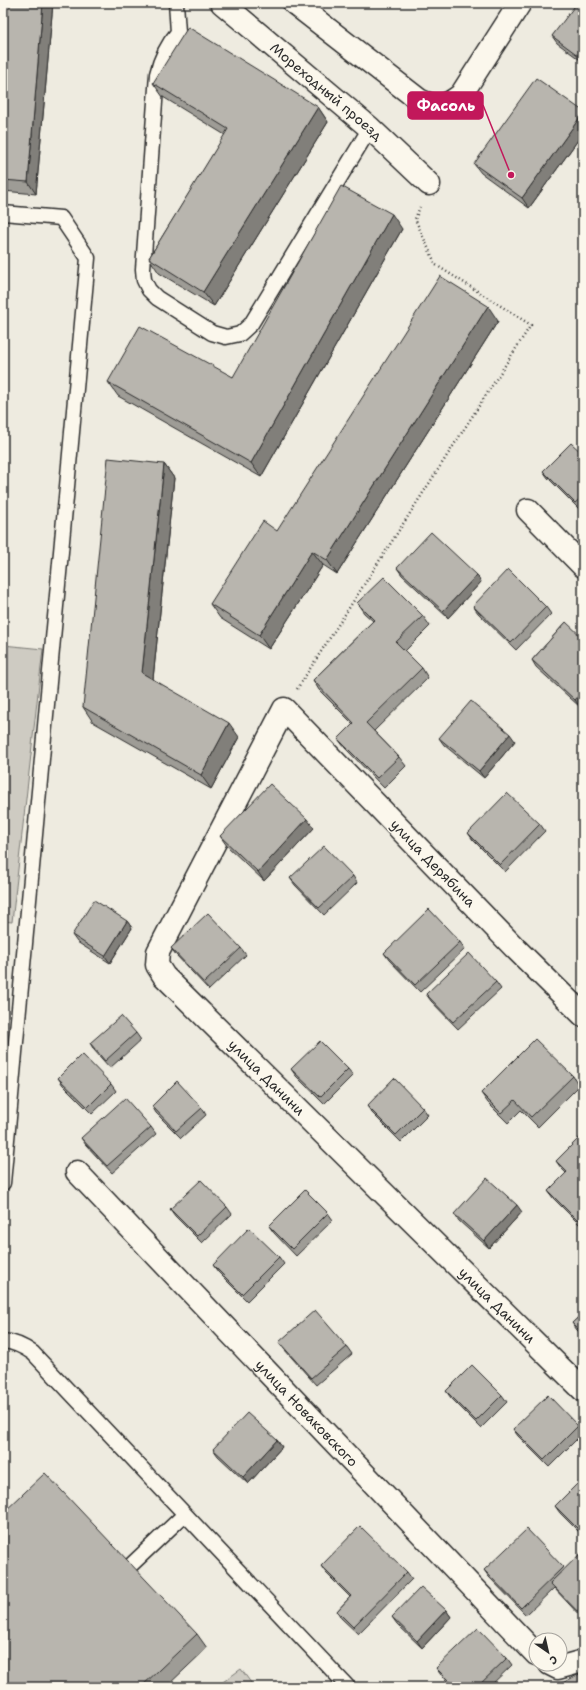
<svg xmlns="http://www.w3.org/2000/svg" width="586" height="1690" viewBox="0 0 586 1690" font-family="'Shantell Sans',sans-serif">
<rect width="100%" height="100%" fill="#eeebe0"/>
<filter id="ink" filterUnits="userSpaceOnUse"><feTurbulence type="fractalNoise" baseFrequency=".025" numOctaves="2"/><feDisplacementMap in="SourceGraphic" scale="8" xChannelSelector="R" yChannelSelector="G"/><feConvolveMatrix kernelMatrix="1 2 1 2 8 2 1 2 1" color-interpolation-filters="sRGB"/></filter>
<g filter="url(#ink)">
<path fill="#cecbc2" stroke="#7c7b76" d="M3 645 43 649 12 922 3 921Z
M241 1669 254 1687H216Z"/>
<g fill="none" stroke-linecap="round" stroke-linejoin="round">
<defs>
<path id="lane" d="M176 3 178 32C167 45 161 57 157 74L143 269 144 280 149 290 157 298 212 333 226 337 240 334 251 324 370 128
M3 213 61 218 88 258 3 1183
M3 1341C15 1342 23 1346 33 1353L348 1687
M130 1566 185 1514"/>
<g id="street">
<path id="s1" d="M222 3 370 128 429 184"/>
<path d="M294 3 419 100C438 109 444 108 461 95L520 3"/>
<path d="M528 510 583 566"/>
<path id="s2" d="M583 1015 515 948 284 709 158 952 157 965 164 976 583 1390"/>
<path id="s3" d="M77 1172 536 1654"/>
<path d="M550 1664 558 1668 583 1661"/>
</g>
</defs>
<use href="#lane" stroke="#2b2b2b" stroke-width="17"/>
<use href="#street" stroke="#2b2b2b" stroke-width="25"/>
<path stroke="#2b2b2b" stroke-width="2.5" stroke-dasharray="1 3" stroke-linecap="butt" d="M297 689 531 325 436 265 415 219 420 207"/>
<use href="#lane" stroke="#fbf7ec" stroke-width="14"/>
<use href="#street" stroke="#fbf7ec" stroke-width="22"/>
</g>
<path fill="#9e9c96" stroke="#2b2b2b" d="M3 3H53L36 194 3 191Z
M583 3V62L557 43 552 36Z
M153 83 318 107 328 122 214 306 159 273 149 258 225 135 163 97Z
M583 111V133L529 208 481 173 474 164Z
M402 229 261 477 118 396 108 382 233 377Z
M498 321 337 574 323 565 269 649 220 618 210 604 277 531Z
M583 454V508L580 510 548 478 543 471Z
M164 464 174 478 153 679 239 737 211 789 93 722 83 707Z
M397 568 477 575 481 582 448 618 402 575Z
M357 603 423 616 430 626 405 651 422 668 428 678 374 731 399 757 406 766 384 788 345 748 338 739 353 724 319 690 313 680 373 621 364 613Z
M473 606 546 607 551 614 516 650 478 613Z
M566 622 580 707 536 667 532 660Z
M439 738 515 741 484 778 444 745Z
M540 824 545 831 505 872 473 840 468 833Z
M314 828 264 881 227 846 220 836Z
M353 876 357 883 324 915 295 885 290 878Z
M127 921 132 928 110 963 77 942 72 935Z
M460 942 465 949 420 992 389 960 384 953Z
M171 948H241L246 955 209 990 176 955Z
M496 982 501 989 458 1029 431 1001 426 994Z
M136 1033 141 1040 110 1068 94 1050 90 1043Z
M291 1069H348L353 1075 324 1104 296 1076Z
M573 1076 579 1086 538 1127 521 1110 508 1123 488 1103 481 1093Z
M58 1078 111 1084 116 1091 92 1114 63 1085Z
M152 1106 202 1108 206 1115 181 1138 156 1113Z
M367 1106 423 1108 428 1115 401 1142 372 1113Z
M151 1127 156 1134 112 1173 86 1145 81 1138Z
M583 1134V1226L582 1227 553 1198 548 1191 566 1173 561 1168 556 1161Z
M227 1207 232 1214 202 1243 175 1216 170 1209Z
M522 1212 489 1248 459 1221 454 1214Z
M328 1213 333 1220 296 1256 274 1233 269 1226Z
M279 1257 284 1264 247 1301 218 1272 213 1265Z
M583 1313V1336L577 1330 572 1323Z
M279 1342 347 1347 352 1354 316 1385 284 1349Z
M446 1391 502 1395 507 1402 481 1428 451 1398Z
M578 1426 583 1433 549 1467 518 1436 513 1429Z
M277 1440 282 1447 248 1484 218 1456 213 1449Z
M583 1478V1534L582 1535 560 1513 555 1506Z
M583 1553V1619L554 1588 526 1615 489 1577 484 1570 563 1567 565 1569Z
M321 1566 407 1572 412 1579 358 1634 341 1618 337 1611 350 1597 326 1573Z
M446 1610 451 1617 422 1648 397 1624 392 1617Z
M197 1634 207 1648 166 1687H3Z
M507 1658 512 1665 489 1687H453L441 1675 436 1668Z"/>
<path fill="#817f7a" stroke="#2b2b2b" d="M43 3H53L36 194 28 182Z
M318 107 328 122 214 306 203 292Z
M583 113V133L529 208 522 198Z
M392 214 402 229 261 477 251 463Z
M488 306 498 321 337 574 327 560Z
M164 464 174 478 152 688 142 673Z
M312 551 323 565 269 649 259 635Z
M477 575 481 582 448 618 443 611Z
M583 691V704L580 707 575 700Z
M229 723 239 737 211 789 201 775Z
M510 734 515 741 484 778 479 771Z
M307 819 314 828 264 881 258 872Z
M127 921 132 928 110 963 105 956Z
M517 1205 522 1212 489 1248 484 1241Z
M277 1440 282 1447 248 1484 243 1477Z
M446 1610 451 1617 422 1648 417 1641Z"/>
<path fill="#b8b5ae" stroke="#2b2b2b" d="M3 3H43L28 182 3 180Z
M577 3H583V59L552 36Z
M188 27 318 107 203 292 149 258 228 129 153 83Z
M536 78 583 111V113L522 198 474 164Z
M341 186 392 214 251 463 108 382 140 326 233 377Z
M440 276 488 306 327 560 312 551 259 635 210 604 263 521 277 531Z
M571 443 583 454V496L575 503 543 471Z
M108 458 164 464 142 673 229 723 201 775 83 707Z
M431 532 477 575 443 611 397 568Z
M508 569 546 607 511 643 473 606Z
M384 577 423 616 396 642 422 668 366 723 399 757 377 778 338 739 354 723 313 680 374 620 357 603Z
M566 622 583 638V691L575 700 532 660Z
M471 701 510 734 479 771 439 738Z
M270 784 307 819 258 872 220 836Z
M507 793 540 824 500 865 468 833Z
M324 846 353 876 319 908 290 878Z
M94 900 127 921 105 956 72 935Z
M429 909 460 942 415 985 384 953Z
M208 913 241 948 204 983 171 948Z
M469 953 496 982 453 1022 426 994Z
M121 1016 136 1033 105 1061 90 1043Z
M535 1039 573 1076 531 1117 515 1100 501 1113 481 1093Z
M320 1041 348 1069 320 1097 291 1069Z
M82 1054 111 1084 88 1107 58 1078Z
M394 1078 423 1108 396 1135 367 1106Z
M177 1081 202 1108 176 1131 152 1106Z
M125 1098 151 1127 107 1166 81 1138Z
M583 1134V1214L577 1220 548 1191 567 1172 556 1161Z
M487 1178 517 1205 484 1241 454 1214Z
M201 1180 227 1207 197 1236 170 1209Z
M305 1190 328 1213 292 1249 269 1226Z
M249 1228 279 1257 242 1294 213 1265Z
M315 1310 347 1347 311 1378 279 1342Z
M583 1313V1334L572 1323Z
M472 1365 502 1395 476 1421 446 1391Z
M548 1395 578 1426 544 1460 513 1429Z
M247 1413 277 1440 243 1477 213 1449Z
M45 1473 197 1634 141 1687H3V1513Z
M583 1478V1522L577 1528 555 1506Z
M360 1526 407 1572 353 1627 337 1611 351 1596 321 1566Z
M527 1529 563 1567 521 1608 484 1570Z
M582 1552 583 1553V1617L550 1583Z
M421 1587 446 1610 417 1641 392 1617Z
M478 1628 507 1658 477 1687H455L436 1668Z
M583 1672V1687H555Z"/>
</g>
<g text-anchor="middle" stroke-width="3" stroke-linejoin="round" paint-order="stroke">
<g font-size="14" fill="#2b2b2b" stroke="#fbf7ec">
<text dy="5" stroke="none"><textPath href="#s1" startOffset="137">Мореходный проезд</textPath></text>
<text transform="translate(433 863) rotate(46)" y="5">улица Дерябина</text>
<text dy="5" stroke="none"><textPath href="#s2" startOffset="872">улица Данини</textPath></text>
<text dy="5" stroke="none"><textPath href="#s2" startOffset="1196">улица Данини</textPath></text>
<text dy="5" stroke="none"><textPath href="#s3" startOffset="333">улица Новаковского</textPath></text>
</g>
</g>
<path fill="none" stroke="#c2185b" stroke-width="1.5" d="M511 175L483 105"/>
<circle fill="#c2185b" stroke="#fbf7ec" stroke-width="1.5" cx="511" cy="175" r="4"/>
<rect fill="#c2185b" stroke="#c2185b" stroke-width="1.5" x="408" y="92" width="75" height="27" rx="4"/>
<g font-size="15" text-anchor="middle" font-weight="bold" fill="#fff">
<text x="446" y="111">Фасоль</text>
</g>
<rect width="586" height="1690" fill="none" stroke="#fbf7ec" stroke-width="16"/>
<rect x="8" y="8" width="570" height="1674" fill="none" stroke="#2b2b2b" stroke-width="1.5" filter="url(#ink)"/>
<g transform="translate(548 1652) rotate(146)"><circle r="19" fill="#fbf7ec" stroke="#a8a59f"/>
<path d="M0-3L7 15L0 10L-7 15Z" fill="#2b2b2b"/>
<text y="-6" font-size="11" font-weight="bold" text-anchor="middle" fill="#2b2b2b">С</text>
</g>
</svg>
